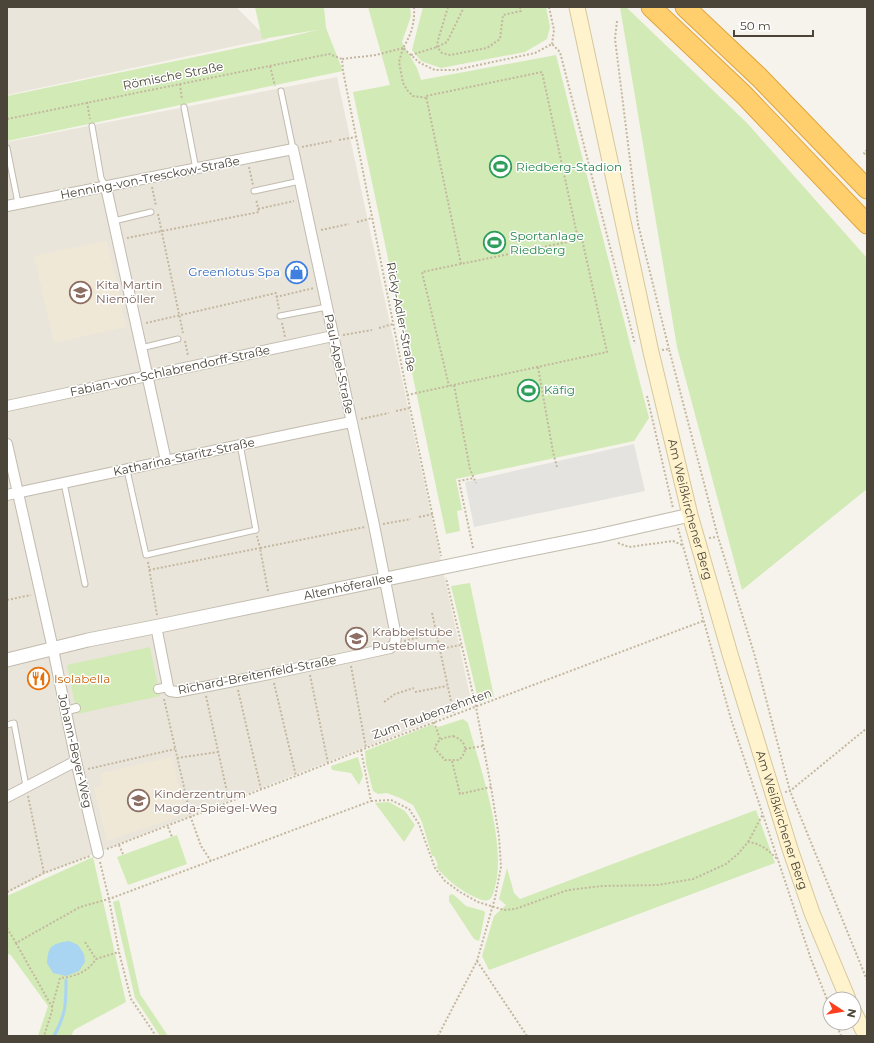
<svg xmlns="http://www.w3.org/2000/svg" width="874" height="1043" viewBox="0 0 874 1043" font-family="Montserrat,sans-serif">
<rect width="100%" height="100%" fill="#f6f3ec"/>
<path fill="#eae5da" d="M7 7H236L268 39 7 95Z
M337 77 472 705 48 872 7 893V142Z"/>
<path fill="#efe8d6" d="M107 241 126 327 54 343 34 256Z
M172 757 185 814 107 841 94 788 102 785 100 773Z"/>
<path fill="#d2eab5" d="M255 7H324L326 28 343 71 7 141V96L272 41 317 30 262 39Z
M368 7H410L411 16 402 42 417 68 421 80 556 55 649 418 634 441 456 479 462 510 457 511 460 531 446 534 353 92 390 85Z
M423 7H546L550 27 547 39 525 52 441 68 421 61 412 50Z
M620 7H626L747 123 867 258V489L742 590 677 347Z
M470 583 494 697 479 703 451 586Z
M150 647 160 696 77 714 67 665Z
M463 719 468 723C480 768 507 842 495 887 492 899 490 904 477 898 461 891 448 881 436 867L438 865 434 856H432L422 822 413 805 400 798 387 793 378 794 373 791 366 764 365 751 433 724 435 728Z
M358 757 363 776 359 785 351 773 332 770 331 766Z
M389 802 405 811 415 825 404 842 375 803Z
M756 810 775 863 489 970 482 956 494 916 506 905 499 899 507 868 514 893 520 899Z
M177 835 187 864 128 885 117 857Z
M93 857 126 1002 74 1030 71 1036H38L48 1006 10 954 7 955V896Z
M451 894 454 895 466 906 484 911 485 913 481 933 479 941 474 939 449 901V896Z
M119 900 140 994 168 1036H160L135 998 113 902Z"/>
<path fill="#e5e3e0" d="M634 444 645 491 474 527 465 482Z"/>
<path fill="#a9d4f2" d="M69 941 78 945 84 954 85 962 79 971 66 976 53 973 47 963C48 945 52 944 69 941Z"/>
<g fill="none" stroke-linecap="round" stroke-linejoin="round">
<path stroke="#a9d4f2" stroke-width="3" d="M54 1036C66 1014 66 1004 66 980"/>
<defs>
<path id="service" d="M281 91 293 149
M184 107 196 169
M92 126 101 178 106 187
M7 148 18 203
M254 191 300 181
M114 221 151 212
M280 316 327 307
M141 348 178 339
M127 470 146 555 256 530 240 444
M64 483 85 584
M7 725 14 723 26 786"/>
<path id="pedestrian" d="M158 689 168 687
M65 711 76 708"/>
<path id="minor" d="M106 187 166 461
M7 206 293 149 374 525 396 636 395 644 390 648C319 664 248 679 177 692L170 691 168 687 156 626
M7 406 333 336
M7 444 53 649 76 761 98 853
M7 495C122 471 236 445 351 422
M7 797 76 761"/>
<g id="tertiary">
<path id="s1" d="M7 660 88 640 159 626 512 553 597 536 690 515"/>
</g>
<g id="secondary">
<path id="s2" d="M577 7 651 352 690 515 730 654 790 849 812 913 848 999"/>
<path d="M854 1012 866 1036"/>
</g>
<path id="motorway" d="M651 7 744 95 867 224
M685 7 759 77 867 189"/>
</defs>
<use href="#service" stroke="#c2bbae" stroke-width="7"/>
<use href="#pedestrian" stroke="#c2bbae" stroke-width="10"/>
<use href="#minor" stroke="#c2bbae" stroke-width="12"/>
<use href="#tertiary" stroke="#c2bbae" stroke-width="15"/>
<use href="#secondary" stroke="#d6c79b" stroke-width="17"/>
<use href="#motorway" stroke="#e0a43c" stroke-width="21"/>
<path stroke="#c4b79f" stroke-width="2" stroke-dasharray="2 2" stroke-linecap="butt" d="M414 7C415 23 411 35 403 48L420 63 435 70H455L535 53 552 44 560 52 635 344
M448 7 438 40 437 47 442 53 450 55 487 48 500 39 503 15 521 11 520 7
M549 7 554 30 552 44
M617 21 615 39 638 224 669 349
M403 48 376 55 342 59 343 71 410 408 441 556
M403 48 399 62 403 83 407 90 413 96 427 98
M411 55 437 47 447 42 464 7
M270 66 275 86
M180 84 182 100
M87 102 90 119
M7 119 329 54 342 59
M339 140 356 137
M302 147 332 141
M867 150 864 153 867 156
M249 167 253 185
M152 187 156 206
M258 209 294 201
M158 214 183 333
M357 222 372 218
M321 230 349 224
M127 238 259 212 256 199
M461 264 426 96 542 72 578 239
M276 297 314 288
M146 323 276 293 279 309
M282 323 285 337
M379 328 393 324
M343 335 372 330
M185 341 188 356
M662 350 669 349 718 537 754 653 790 791 867 980
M538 367 553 452 557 467
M454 385 470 469 476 483
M407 395 607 352 582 239 422 272 449 386
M647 396 673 508
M396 411 410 408
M361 419 389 413
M419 517 433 514
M383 524 411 519
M678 528 731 719 811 959 830 1007
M709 538 718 537
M618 543 629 547 673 541 682 545
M473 548 459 481 474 478
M148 562 157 615
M149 570 260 548 257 536
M268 591 260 548 365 527
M7 600 31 595
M432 613 454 715
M404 641 436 633
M439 649 461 645
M351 666 366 748
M310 675 328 763
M274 683 296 776
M238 690 261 789
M415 692 447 686
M206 696 229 801
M164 699 191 818 201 846 211 861
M384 702 395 694 414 688
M421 718 422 726
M434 722 440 739
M453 736C466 741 469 750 459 760H445L435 749C437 738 444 738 453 736Z
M465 749 483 746
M361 750 371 801 391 800 409 809 419 824 435 868 445 881 460 892 478 902 504 910 515 909 568 890 602 886 658 885 693 879 726 864 738 854 748 842C760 843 770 851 778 860
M177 758 218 752
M452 761 460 794 491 787
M88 769 175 749
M785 792 790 791 867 728
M28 796 44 873
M168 827 172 837
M748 842 763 814
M119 845 123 854
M107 849 296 776 366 748 703 621
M100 862 109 899 119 952 131 999 156 1036
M7 892 44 873 90 856
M7 928 16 943 80 907 109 899 371 801
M85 942 96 959 119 952
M16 943 52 1007V1011L44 1036
M477 961 527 1036
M52 1007 60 978C74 977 88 972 96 959
M836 1023 841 1036
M438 1036 477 961 495 898 501 867 499 837 491 787 476 707 446 578"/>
<use href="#service" stroke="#fff" stroke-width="5"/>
<use href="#pedestrian" stroke="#fff" stroke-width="8"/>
<use href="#minor" stroke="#fff" stroke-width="10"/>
<use href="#tertiary" stroke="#fff" stroke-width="13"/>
<use href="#secondary" stroke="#fff3cd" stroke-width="15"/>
<use href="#motorway" stroke="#ffcf6e" stroke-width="19"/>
</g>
<defs>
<symbol id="stadium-ring" viewBox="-11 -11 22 22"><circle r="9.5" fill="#fff" stroke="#2e9e5b" stroke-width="1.5"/><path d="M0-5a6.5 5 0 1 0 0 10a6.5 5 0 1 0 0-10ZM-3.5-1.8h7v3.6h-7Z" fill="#2e9e5b"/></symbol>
<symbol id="shop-ring" viewBox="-11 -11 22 22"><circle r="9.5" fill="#fff" stroke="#3f7fe0" stroke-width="1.5"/><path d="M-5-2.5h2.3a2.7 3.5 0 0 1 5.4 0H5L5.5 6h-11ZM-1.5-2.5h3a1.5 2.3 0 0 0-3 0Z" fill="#3f7fe0"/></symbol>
<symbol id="school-ring" viewBox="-11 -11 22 22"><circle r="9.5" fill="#fff" stroke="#8d6e63" stroke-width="1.5"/><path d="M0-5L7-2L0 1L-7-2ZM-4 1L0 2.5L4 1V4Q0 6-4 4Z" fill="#8d6e63"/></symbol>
<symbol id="restaurant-ring" viewBox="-11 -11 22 22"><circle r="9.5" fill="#fff" stroke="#e8710a" stroke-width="1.5"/><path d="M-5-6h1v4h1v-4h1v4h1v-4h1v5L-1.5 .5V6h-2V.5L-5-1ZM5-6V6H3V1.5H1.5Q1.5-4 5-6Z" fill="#e8710a"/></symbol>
</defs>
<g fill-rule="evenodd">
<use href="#stadium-ring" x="488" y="154" width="25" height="25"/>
<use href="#stadium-ring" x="482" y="230" width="25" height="25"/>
<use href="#shop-ring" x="284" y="260" width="25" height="25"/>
<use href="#school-ring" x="68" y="280" width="25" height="25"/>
<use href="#stadium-ring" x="516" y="378" width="25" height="25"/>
<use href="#school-ring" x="344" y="626" width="25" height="25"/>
<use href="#restaurant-ring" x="26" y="666" width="25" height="25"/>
<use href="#school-ring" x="126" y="788" width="25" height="25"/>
</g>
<g text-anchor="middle" stroke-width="3" stroke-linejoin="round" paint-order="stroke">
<g font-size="12" fill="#4b4439" stroke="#fff">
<text transform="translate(173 76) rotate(-11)" y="4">Römische Straße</text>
<text transform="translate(150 178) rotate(-11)" y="4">Henning-von-Tresckow-Straße</text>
<text transform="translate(401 317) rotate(79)" y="4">Ricky-Adler-Straße</text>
<text transform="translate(339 364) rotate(78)" y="4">Paul-Apel-Straße</text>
<text transform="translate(170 371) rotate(-12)" y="4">Fabian-von-Schlabrendorff-Straße</text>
<text transform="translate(184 457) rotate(-12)" y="4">Katharina-Staritz-Straße</text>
<text dy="4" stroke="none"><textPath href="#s2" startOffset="515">Am Weißkirchener Berg</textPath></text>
<text dy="4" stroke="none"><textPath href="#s1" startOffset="349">Altenhöferallee</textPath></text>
<text transform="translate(257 675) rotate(-11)" y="4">Richard-Breitenfeld-Straße</text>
<text transform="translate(432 714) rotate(-20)" y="4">Zum Taubenzehnten</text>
<text transform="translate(75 751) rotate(77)" y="4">Johann-Beyer-Weg</text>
<text dy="4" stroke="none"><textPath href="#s2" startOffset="839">Am Weißkirchener Berg</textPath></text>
</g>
<g font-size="12" fill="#27864d" stroke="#fff" text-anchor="start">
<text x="516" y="171">Riedberg-Stadion</text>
<text x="510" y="240">Sportanlage<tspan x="510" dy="14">Riedberg</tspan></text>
<text x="544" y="394">Käfig</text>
</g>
<g font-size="12" fill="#366cbe" stroke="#fff" text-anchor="end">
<text x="280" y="276">Greenlotus Spa</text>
</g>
<g font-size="12" fill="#785e54" stroke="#fff" text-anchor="start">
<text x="96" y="289">Kita Martin<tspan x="96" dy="14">Niemöller</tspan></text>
<text x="372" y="636">Krabbelstube<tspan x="372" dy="14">Pusteblume</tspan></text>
<text x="154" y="798">Kinderzentrum<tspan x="154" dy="14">Magda-Spiegel-Weg</tspan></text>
</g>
<g font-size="12" fill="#c56008" stroke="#fff" text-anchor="start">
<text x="54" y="683">Isolabella</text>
</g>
</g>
<rect width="874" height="1043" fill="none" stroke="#4b4439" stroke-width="16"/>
<g transform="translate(842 1011) rotate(102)"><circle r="19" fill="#ffffff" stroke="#b7b4b0"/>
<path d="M0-3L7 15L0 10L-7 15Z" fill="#fc3f1d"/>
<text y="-6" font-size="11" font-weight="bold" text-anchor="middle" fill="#4b4439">N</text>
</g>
<path d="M734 30v6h79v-6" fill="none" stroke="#4b4439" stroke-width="2"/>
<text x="740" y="30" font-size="12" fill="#4b4439" stroke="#ffffff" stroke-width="3" paint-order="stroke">50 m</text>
</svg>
